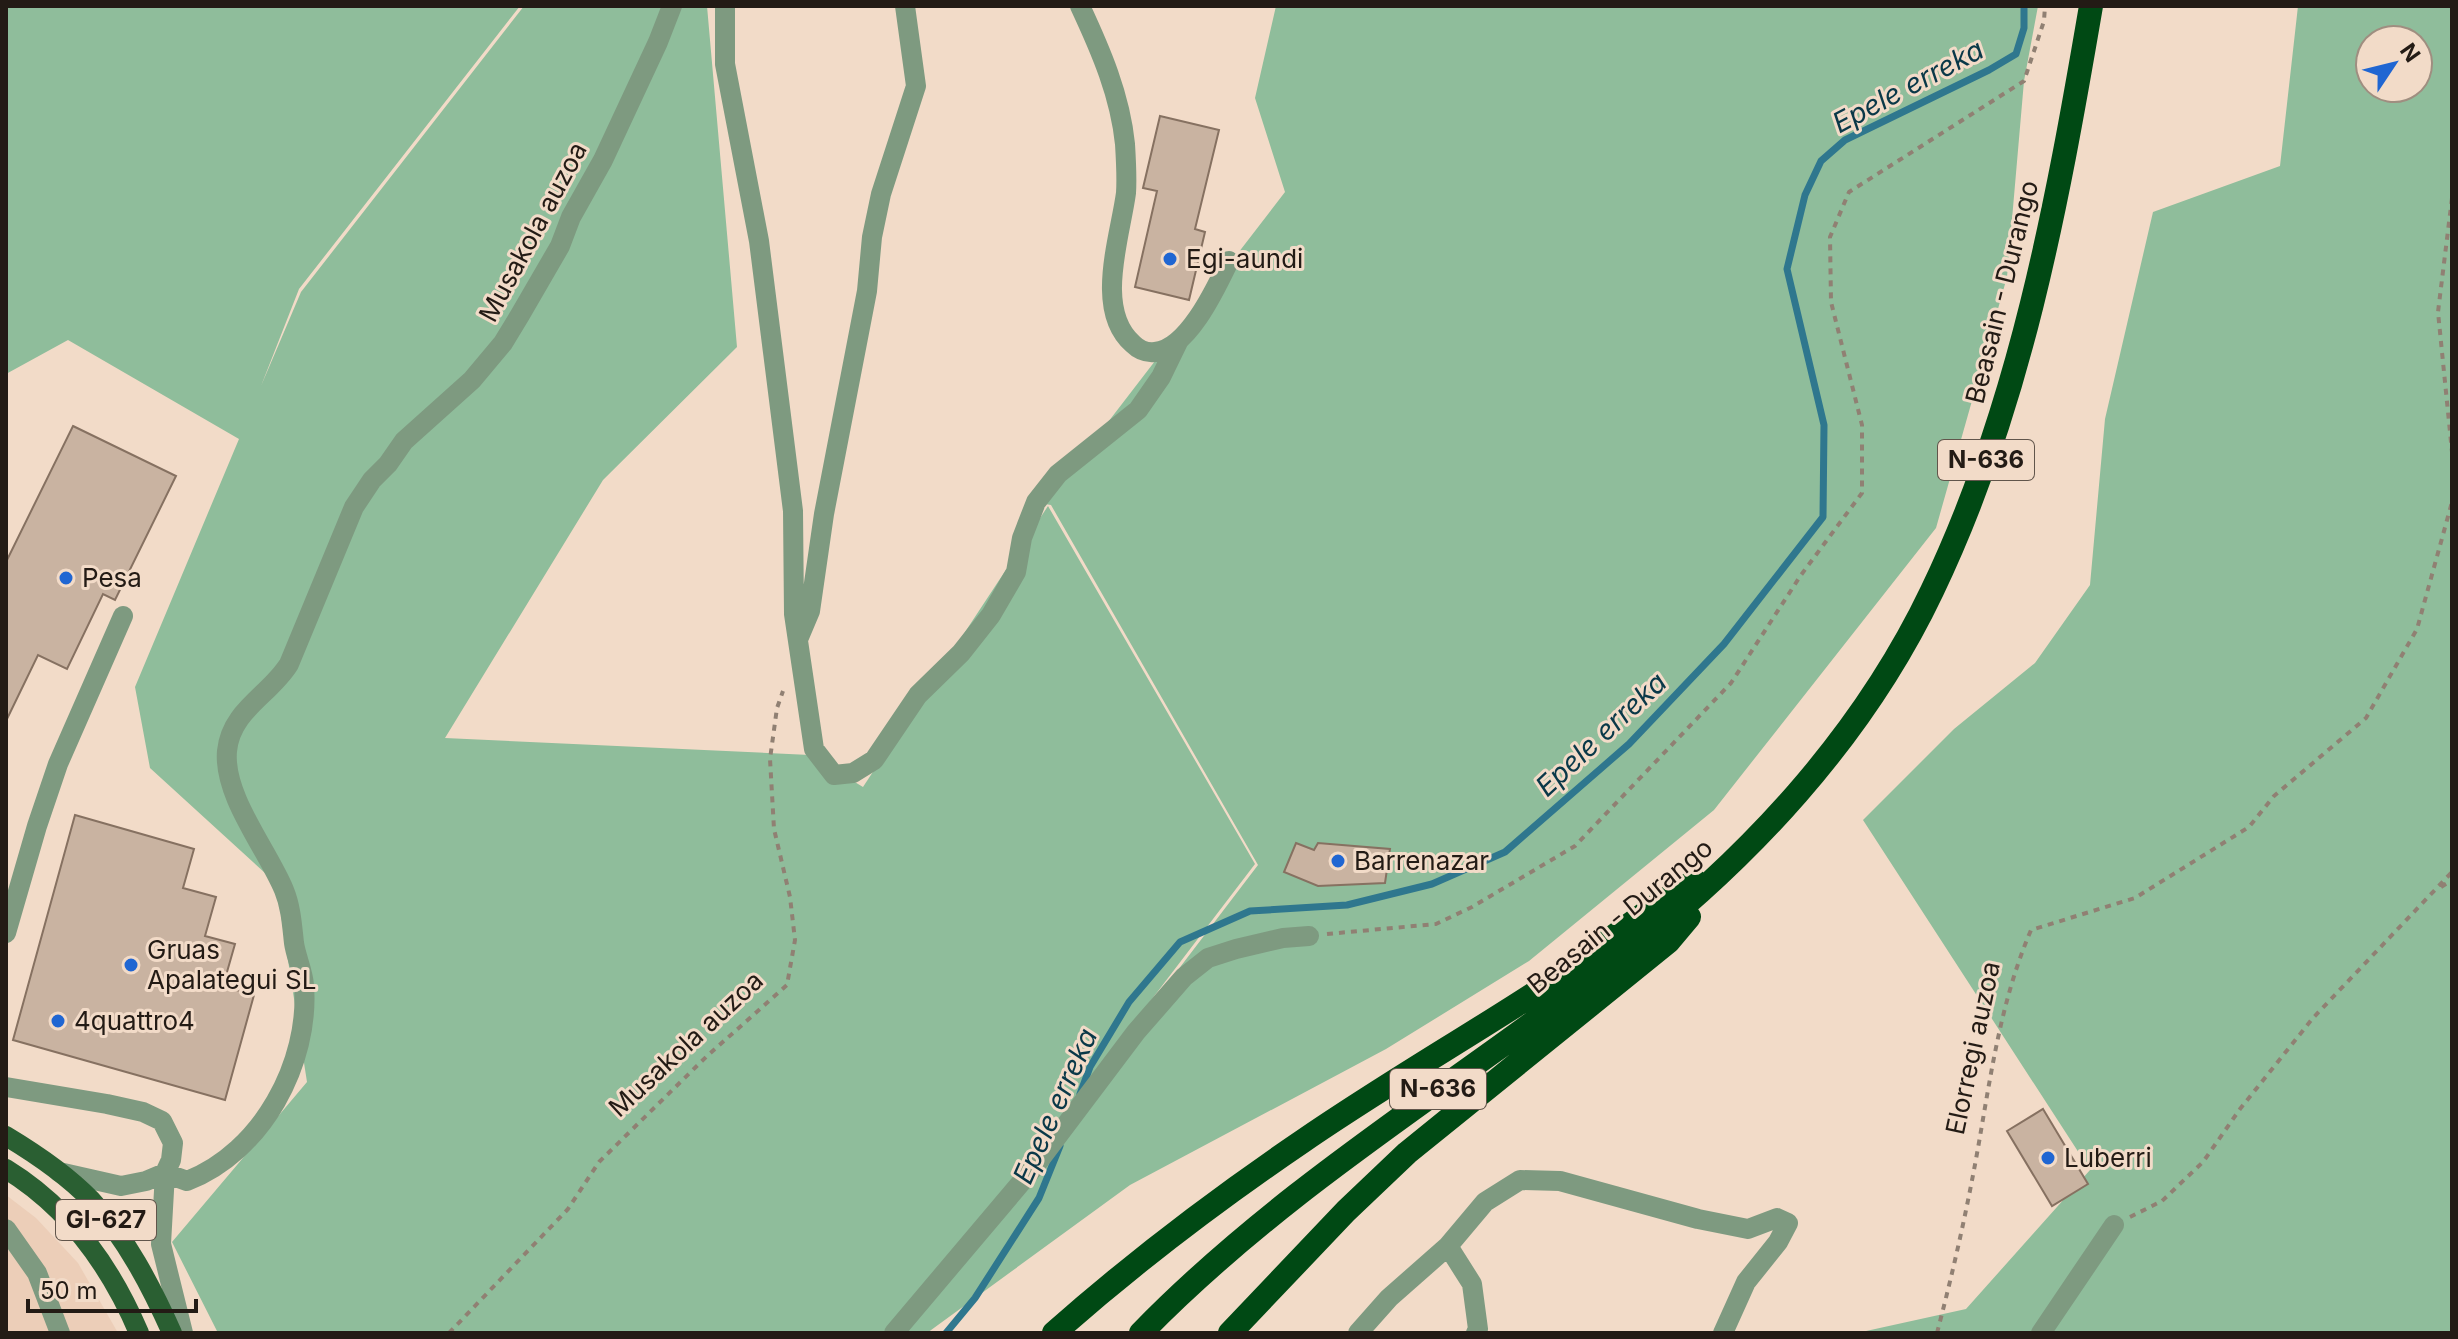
<svg xmlns="http://www.w3.org/2000/svg" width="2458" height="1339" viewBox="0 0 2458 1339" font-family="Inter,sans-serif">
<rect width="100%" height="100%" fill="#f2dbc8"/>
<path fill="#ecceb8" d="M6 1195 36 1218 78 1263 118 1333H6Z"/>
<path fill="#8fbd9b" fill-rule="evenodd" d="M6 6H520L299 289 261 386 301 292 524 6H707L737 347 603 480 445 738 810 755 863 787 1048 506 1255 864 897 1333H218L172 1242 307 1082 276 883 150 768 135 687 239 439 68 340 6 374Z
M1276 6H2038L2024 81 2007 277 1936 528 1714 810 1529 961 1386 1049 1130 1185 927 1333H901L1258 865 1051 505 1045 504 1285 192 1255 98Z
M2298 6H2452V1333H1857L1966 1309 2090 1170 1863 820 1954 729 2035 663 2090 585 2105 419 2153 212 2280 166ZM2370 40H2418V88H2370Z"/>
<g fill="none" stroke-linecap="round" stroke-linejoin="round">
<path stroke="#2f778e" stroke-width="7" d="M1080 1094 1090 1067 1129 1002 1180 942 1250 911 1347 905 1432 884 1505 852 1629 744 1724 644 1823 517 1824 425 1787 269 1805 195 1821 161 1845 140 1989 70 2016 54 2024 28V6
M946 1333 975 1298 1039 1198 1060 1146"/>
</g>
<path fill="#c9b3a1" stroke="#867161" stroke-width="2" d="M1160 116 1219 130 1195 229 1205 232 1189 300 1135 287 1157 191 1143 188Z
M73 426 176 476 115 600 103 594 67 669 38 655 6 721V562Z
M75 815 194 849 183 888 216 897 205 936 235 944 223 986 254 995 225 1100 13 1040Z
M1296 843 1314 850 1318 843 1390 849 1385 883 1318 886 1284 872Z
M2043 1109 2088 1184 2052 1206 2007 1131Z"/>
<g fill="none" stroke-linecap="round" stroke-linejoin="round">
<path stroke="#908073" stroke-width="4" stroke-dasharray="6 6" stroke-linecap="butt" d="M2452 198 2438 312 2452 452
M2441 887 2452 880
M1327 934 1436 924 1472 907 1575 846 1731 683 1801 575 1862 493V425L1831 302 1830 237 1849 192 2024 81 2044 21 2045 6
M2130 1217 2162 1201 2203 1162 2240 1109 2313 1018 2452 872
M449 1333 568 1209 599 1162 706 1057 787 985 795 940 790 897 774 829 770 759 777 708 783 691
M1937 1333C1953 1272 1967 1210 1978 1148 1991 1074 2001 1000 2031 930L2135 898 2249 827 2274 796 2366 718 2417 629 2452 502"/>
<path stroke="#7e9a80" stroke-width="20" d="M725 6V64L759 241 793 511 794 614 814 749 834 775 853 773 874 760 918 695 961 653 991 615 1016 572 1022 538 1036 502 1058 474 1138 410 1161 377 1179 340
M1080 6C1101 51 1120 95 1125 144 1126 160 1127 178 1126 193 1120 238 1094 310 1133 344 1139 350 1146 353 1155 352 1188 349 1216 288 1229 261
M799 637 810 611 824 514 867 291 872 237 881 194 916 86 905 6
M6 933 37 826 58 764 123 616
M6 1087 107 1104 143 1112 162 1121 173 1143 171 1160 165 1173 161 1244 183 1333
M59 1172 121 1186 146 1181 165 1173 187 1181C262 1152 310 1063 304 985 303 971 296 957 294 943 292 925 291 907 284 890 267 849 223 796 227 751 231 710 270 695 289 664L354 507 372 480 388 464 404 441 472 380 503 343 520 315 560 246 571 217 603 160 658 42 672 6
M6 1229 37 1273 60 1333
M1448 1246 1472 1284 1478 1329 1476 1333
M894 1333 1035 1166 1136 1032 1184 977 1208 958 1236 949 1283 938 1309 936
M1358 1333 1389 1298 1448 1246 1485 1202 1520 1180 1560 1181 1698 1219 1748 1229 1777 1218 1788 1223 1778 1242 1746 1282 1723 1333
M2041 1333 2114 1225"/>
<path stroke="#2a5f32" stroke-width="20" d="M6 1136C36 1154 66 1174 91 1200 126 1238 151 1286 172 1333
M6 1169C68 1207 111 1267 139 1333"/>
<path stroke="#004914" stroke-width="24" d="M1054 1333C1132 1264 1216 1200 1303 1141 1377 1090 1456 1044 1532 995 1588 959 1638 914 1695 881
M1141 1333C1283 1187 1458 1083 1619 959 1747 861 1862 738 1932 591 2020 408 2057 205 2091 6
M1230 1333 1346 1211 1407 1153 1668 942 1689 917"/>
</g>
<g fill="#2066d2" stroke="#f2dbc8" stroke-width="3">
<circle cx="1170" cy="259" r="8"/>
<circle cx="66" cy="578" r="8"/>
<circle cx="1338" cy="861" r="8"/>
<circle cx="131" cy="965" r="8"/>
<circle cx="58" cy="1021" r="8"/>
<circle cx="2048" cy="1158" r="8"/>
</g>
<g text-anchor="middle" stroke-width="6" stroke-linejoin="round" paint-order="stroke">
<g fill="#f2dbc8" stroke="#61554b" stroke-width="2">
<rect x="1938" y="440" width="96" height="40" rx="6"/>
<rect x="1390" y="1069" width="96" height="40" rx="6"/>
<rect x="56" y="1200" width="100" height="40" rx="6"/>
</g>
<g font-size="24" font-weight="bold" fill="#231b15">
<text x="1986" y="468">N-636</text>
<text x="1438" y="1097">N-636</text>
<text x="106" y="1228">GI-627</text>
</g>
<g font-size="26" fill="#231b15" stroke="#f2dbc8">
<text transform="translate(533 232) rotate(-62)" y="9">Musakola auzoa</text>
<text transform="translate(2002 292) rotate(-76)" y="9">Beasain - Durango</text>
<text transform="translate(1620 916) rotate(-39)" y="9">Beasain - Durango</text>
<text transform="translate(686 1044) rotate(-43)" y="9">Musakola auzoa</text>
<text transform="translate(1973 1048) rotate(-78)" y="9">Elorregi auzoa</text>
</g>
<g font-size="26" fill="#231b15" stroke="#f2dbc8" text-anchor="start">
<text x="1186" y="268">Egi-aundi</text>
<text x="82" y="587">Pesa</text>
<text x="1354" y="870">Barrenazar</text>
<text x="147" y="959">Gruas<tspan x="147" dy="30">Apalategui SL</tspan></text>
<text x="74" y="1030">4quattro4</text>
<text x="2064" y="1167">Luberri</text>
</g>
<g font-size="28" font-style="italic" fill="#093848" stroke="#f2dbc8">
<text transform="translate(1908 86) rotate(-28)" y="10">Epele erreka</text>
<text transform="translate(1601 734) rotate(-43)" y="10">Epele erreka</text>
<text transform="translate(1055 1106) rotate(-66)" y="10">Epele erreka</text>
</g>
</g>
<rect width="2458" height="1339" fill="none" stroke="#231b15" stroke-width="16"/>
<g transform="translate(2394 64) rotate(55)"><circle r="38" fill="#f2dbc8" stroke="#9f8e80" stroke-width="2"/>
<path d="M0-6L14 30L0 20L-14 30Z" fill="#2066d2"/>
<text y="-12" font-size="22" font-weight="bold" text-anchor="middle" fill="#231b15">N</text>
</g>
<path d="M28 1299v12h168v-12" fill="none" stroke="#231b15" stroke-width="4"/>
<text x="40" y="1299" font-size="24" fill="#231b15" stroke="#f2dbc8" stroke-width="6" paint-order="stroke">50 m</text>
</svg>
